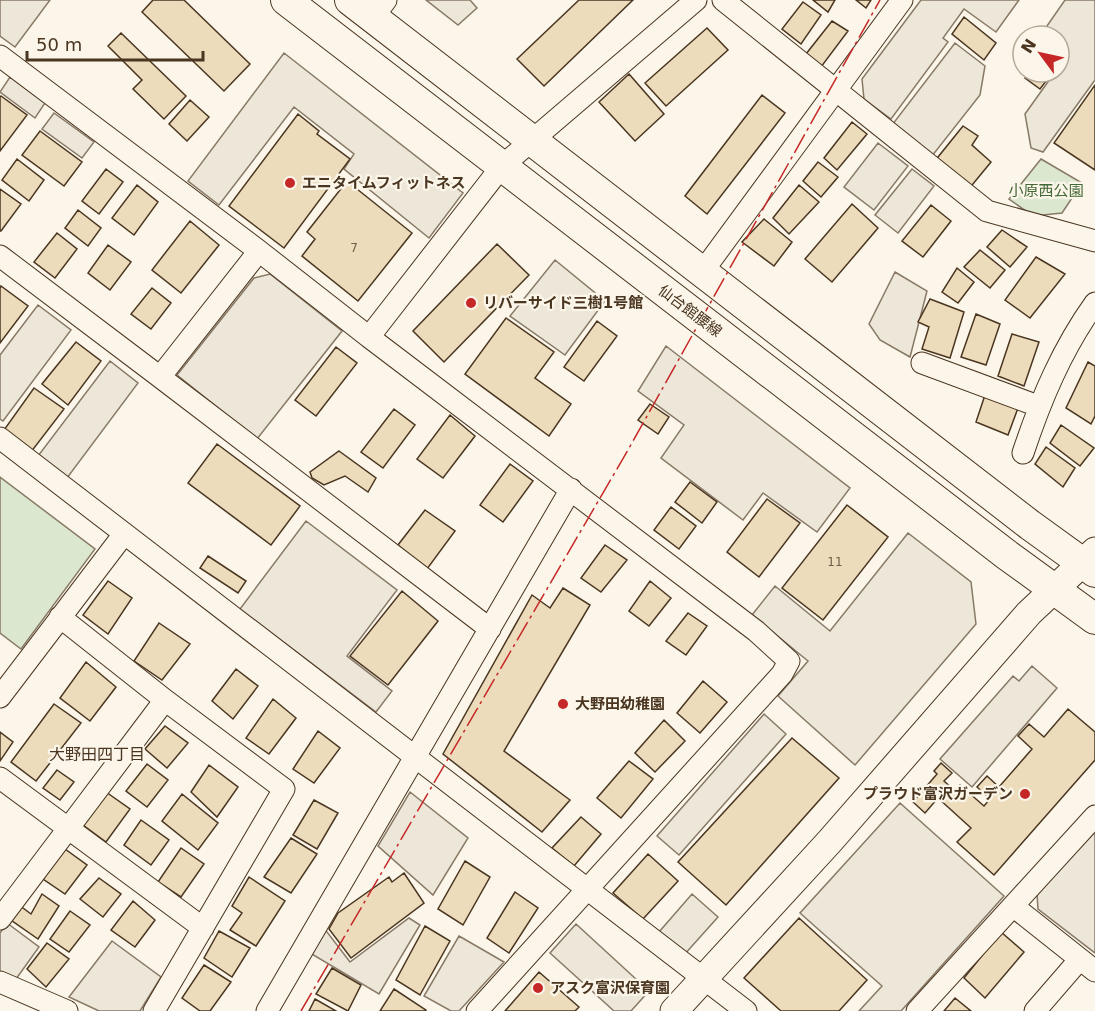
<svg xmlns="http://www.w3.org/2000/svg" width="1095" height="1011" viewBox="0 0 1095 1011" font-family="'DejaVu Sans','Noto Sans JP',sans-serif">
<rect width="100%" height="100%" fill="#fbf6e9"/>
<path fill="#dce7d0" stroke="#887966" stroke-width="1.5" d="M1041 159 1082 183 1062 213 1033 216 1009 199Z
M0 477 95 549 21 649 0 633Z"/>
<path fill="#ede7d9" stroke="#887966" stroke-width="1.5" d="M0 0H50L15 47 0 36Z
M426 0H470L477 8 458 25Z
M921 0H1019L996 32 964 9 943 38 948 42 891 119 864 99 862 79Z
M1065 0H1095V80L1043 152 1031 148 1025 114 1055 72H1059L1062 62 1059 59V36H1040Z
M955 43 985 66 980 95 932 156 892 125Z
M284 53 463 193 429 238 344 169 354 154 294 107 219 205 188 181Z
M10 77 45 103 35 118 0 92Z
M54 113 94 142 82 158 42 129Z
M878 143 908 166 874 210 844 187Z
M912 169 934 186 898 233 875 215Z
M555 260 605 301 565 355 510 316Z
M895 272 927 291 910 357 880 340 869 324Z
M270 274 342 331 257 439 177 375 254 278Z
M38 305 71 330 3 421 0 419V355Z
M666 346 850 488 817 532 763 493 743 520 661 458 684 425 638 391Z
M110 361 138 383 67 478 38 456Z
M306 521 397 590 347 656 392 691 376 712 240 609Z
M908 533 971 582 976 624 855 765 778 696 808 661 752 615 775 586 830 631Z
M1032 666 1057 688 972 787 940 759 1013 676 1019 681Z
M764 714 786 734 679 855 657 836Z
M410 792 468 838 433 895 378 846Z
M900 803 1004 896 901 1011H859L882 986 800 913Z
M1095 832V953L1038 909 1037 893Z
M692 894 718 917 684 955 659 932Z
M409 918 420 925 379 994 310 953 324 928 350 962Z
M7 923 39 947 16 979 0 972V933Z
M576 924 649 991 631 1011H614L550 953Z
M459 936 504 962 459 1011H451L424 996Z
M112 941 161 977 140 1011H99L69 997Z"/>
<path fill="#ecdcbc" stroke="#4a3520" stroke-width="1.5" d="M153 0H184L250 64 224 91 142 12Z
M579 0H633L544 86 517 59Z
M813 0H835L828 12Z
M856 0H871L866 8Z
M803 2 821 15 801 44 782 29Z
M964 17 996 43 984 60 952 34Z
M832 21 848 31 821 67 806 54Z
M707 28 728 50 666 106 645 83Z
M121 33 186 96 164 119 133 89 142 80 108 46Z
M1029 72H1053L1040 89 1025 78Z
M629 74 664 114 635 141 599 102Z
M1095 85V170L1054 143Z
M762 95 785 113 707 214 685 196Z
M1 96 27 115 0 151V97Z
M190 100 209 117 187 141 169 124Z
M298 114 319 131 317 134 350 159 284 248 229 206Z
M852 122 867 134 837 170 824 158Z
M963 126 978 136 972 145 991 162 968 190 934 162Z
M40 131 82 162 64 186 22 155Z
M17 159 44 180 29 201 2 180Z
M818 162 838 177 821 197 803 181Z
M106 169 123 182 99 214 82 201Z
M347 181 412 233 358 301 302 256 315 239 307 232Z
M137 185 158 202 134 235 112 218Z
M799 185 819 202 789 234 773 218Z
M0 189 21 204 1 231H0Z
M852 204 878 228 832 282 805 259Z
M931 205 951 221 923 257 902 241Z
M78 210 101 228 88 246 65 228Z
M764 219 792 242 774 266 742 242Z
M190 221 219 245 181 293 152 270Z
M1002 230 1027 247 1010 267 987 247Z
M57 233 77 249 55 278 34 262Z
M497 244 529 275 444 362 413 331Z
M108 245 131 262 110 290 88 273Z
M980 250 1005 270 990 288 964 267Z
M1036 257 1065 274 1030 318 1005 300Z
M957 268 974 282 958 303 942 292Z
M1 286 28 306 0 343V288Z
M152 288 171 303 151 329 131 314Z
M930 299 964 312 950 358 922 349 929 327 918 322Z
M976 314 1000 324 986 365 961 357Z
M506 318 554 352 535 378 571 404 549 436 465 374Z
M597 321 617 336 584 381 564 367Z
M1012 334 1039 342 1024 386 998 376Z
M76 342 101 361 68 405 42 384Z
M336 347 357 363 316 416 295 400Z
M1088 362 1095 366V416L1091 424 1066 408Z
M34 388 64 409 31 452 4 430Z
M985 395 1018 408 1008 435 976 422Z
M650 404 669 417 658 434 638 420Z
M394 409 415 425 383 468 361 452Z
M450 415 475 436 443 478 417 459Z
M1061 425 1094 448 1080 466 1050 443Z
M217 444 300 506 271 545 188 483Z
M1046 447 1075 468 1063 487 1035 464Z
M339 451 376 478 368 492 345 476 324 485 312 478 310 472Z
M510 464 533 481 503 522 480 505Z
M690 482 717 502 702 523 675 502Z
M767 499 800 523 759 577 727 552Z
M847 505 888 537 823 620 782 588Z
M671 507 696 526 679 549 654 530Z
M425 510 455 531 427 569 398 545Z
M605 545 627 560 601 592 581 578Z
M208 556 246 581 238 593 200 568Z
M108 581 132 598 108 634 83 615Z
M650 581 671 598 649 626 629 611Z
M563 588 590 605 504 751 570 800 542 832 443 754 532 595 550 608Z
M402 591 438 621 388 685 350 656Z
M688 613 707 626 686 655 666 641Z
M159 623 190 644 162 680 134 661Z
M86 662 116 687 90 721 60 698Z
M236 669 258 686 233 719 212 701Z
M703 681 727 702 700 733 677 713Z
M273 699 296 718 269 754 246 738Z
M54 704 81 723 36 781 11 762Z
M1068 709 1095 732V760L994 875 957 842 971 828 938 798 925 813 913 802 937 774 934 771 941 763 952 773 944 781 955 791 960 785 984 806 990 799 977 787 987 776 999 787 1032 749 1018 736 1029 724 1044 737Z
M664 720 685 741 655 772 635 753Z
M165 726 188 743 167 768 145 749Z
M318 731 340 748 314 783 293 769Z
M0 732 13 742 0 761Z
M792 738 839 778 726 905 678 862Z
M629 761 653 779 621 818 597 798Z
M147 764 168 780 147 807 126 791Z
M209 765 238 787 217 817 191 792Z
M57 770 74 782 60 800 43 788Z
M106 792 130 809 106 842 83 825Z
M182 794 218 823 198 850 162 821Z
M314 800 338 813 317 849 293 835Z
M581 817 601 834 574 866 552 848Z
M141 820 169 840 151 865 124 845Z
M291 838 317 854 291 893 264 877Z
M181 848 204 864 181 897 158 882Z
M65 849 87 865 65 894 43 879Z
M648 854 678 881 643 919 613 893Z
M465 861 490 877 463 925 438 909Z
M404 873 424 903 351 958 329 929 338 913 389 877 392 882Z
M249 877 285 901 256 946 230 930 242 913 232 906Z
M99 878 121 894 103 917 80 899Z
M515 892 538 908 509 953 487 938Z
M42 894 59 906 38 939 8 918 19 905 31 914Z
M133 901 155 920 135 947 111 930Z
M70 911 90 925 69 952 50 939Z
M799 918 867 980 839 1011H781L744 978Z
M425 926 450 941 420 995 396 980Z
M219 931 250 948 232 977 204 958Z
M1001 932 1024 952 985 998 964 978Z
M47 943 69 959 46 987 27 969Z
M204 965 231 982 210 1011H200L182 998Z
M332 968 361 985 348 1011 316 994Z
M539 972 579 1007 575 1011H505Z
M394 989 426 1010 425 1011H380Z
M955 998 971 1011H944Z
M315 999 336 1011H309Z"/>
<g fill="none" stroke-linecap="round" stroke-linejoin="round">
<defs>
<path id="minor" d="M723 0 987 211 1095 241
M373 17 386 0
M0 56 259 251
M0 256 160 377 259 251 369 337 502 166 696 0
M703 271 902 0
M369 337 756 631 789 661 782 674 477 1011
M922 363 1038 406
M160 377 490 629
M0 438 746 1011
M1023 453C1041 399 1062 349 1095 303
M0 697 124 534
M0 778 203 928
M1013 906 1095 971
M0 919 165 700 60 617
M0 982 67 1011
M154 1011 284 789 165 700
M267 1011 571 489
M917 1011 1095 816
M1035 1011 1080 959"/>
<path id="tertiary" d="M674 1011 830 841 1029 613 1095 551"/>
<path id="secondary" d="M286 0 1007 555 1095 619
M350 0 1030 525 1095 572"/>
</defs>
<use href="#minor" stroke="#4a3520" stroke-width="23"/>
<use href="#tertiary" stroke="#4a3520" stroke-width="29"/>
<use href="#secondary" stroke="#4a3520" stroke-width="32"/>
<use href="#minor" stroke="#fbf6e9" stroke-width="21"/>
<use href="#tertiary" stroke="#fbf6e9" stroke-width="27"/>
<use href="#secondary" stroke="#fbf6e9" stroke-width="30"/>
<path stroke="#c62828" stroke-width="1.5" stroke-dasharray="21 4.5 3 4.5" stroke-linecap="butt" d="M301 1011 628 450 880 0"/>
</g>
<g fill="#c62828" stroke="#fbf6e9" stroke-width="2">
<circle cx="290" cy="183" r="6"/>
<circle cx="471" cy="303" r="6"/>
<circle cx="563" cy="704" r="6"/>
<circle cx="1025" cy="794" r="6"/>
<circle cx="538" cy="988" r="6"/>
</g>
<g text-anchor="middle" stroke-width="4.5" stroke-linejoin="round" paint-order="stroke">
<g font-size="12" fill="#725f47">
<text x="354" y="252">7</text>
<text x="835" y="566">11</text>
</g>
<g font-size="15" font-weight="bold" fill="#4a3520" stroke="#fbf6e9" text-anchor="start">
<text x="302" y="188">エニタイムフィットネス</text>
<text x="483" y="308">リバーサイド三樹1号館</text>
<text x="575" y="709">大野田幼稚園</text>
<text x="1013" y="799" text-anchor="end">プラウド富沢ガーデン</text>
<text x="550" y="993">アスク富沢保育園</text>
</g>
<g font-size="15" fill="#436837" stroke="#fbf6e9">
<text x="1046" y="196">小原西公園</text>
</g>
<g font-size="15" fill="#4a3520" stroke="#fbf6e9">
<text transform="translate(690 311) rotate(37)" y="5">仙台館腰線</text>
</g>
<g font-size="16" fill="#4a3520" stroke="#fbf6e9">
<text x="97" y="760">大野田四丁目</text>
</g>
</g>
<g transform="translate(1041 54) rotate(303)"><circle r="28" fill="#fbf6e9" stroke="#b4a999" stroke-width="1.5"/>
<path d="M0-4.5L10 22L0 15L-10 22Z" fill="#c62828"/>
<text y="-9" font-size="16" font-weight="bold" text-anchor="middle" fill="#4a3520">N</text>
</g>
<path d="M27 51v9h176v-9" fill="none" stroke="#4a3520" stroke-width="3"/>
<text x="36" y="51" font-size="18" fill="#4a3520" stroke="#fbf6e9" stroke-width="4.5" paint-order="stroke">50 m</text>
</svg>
